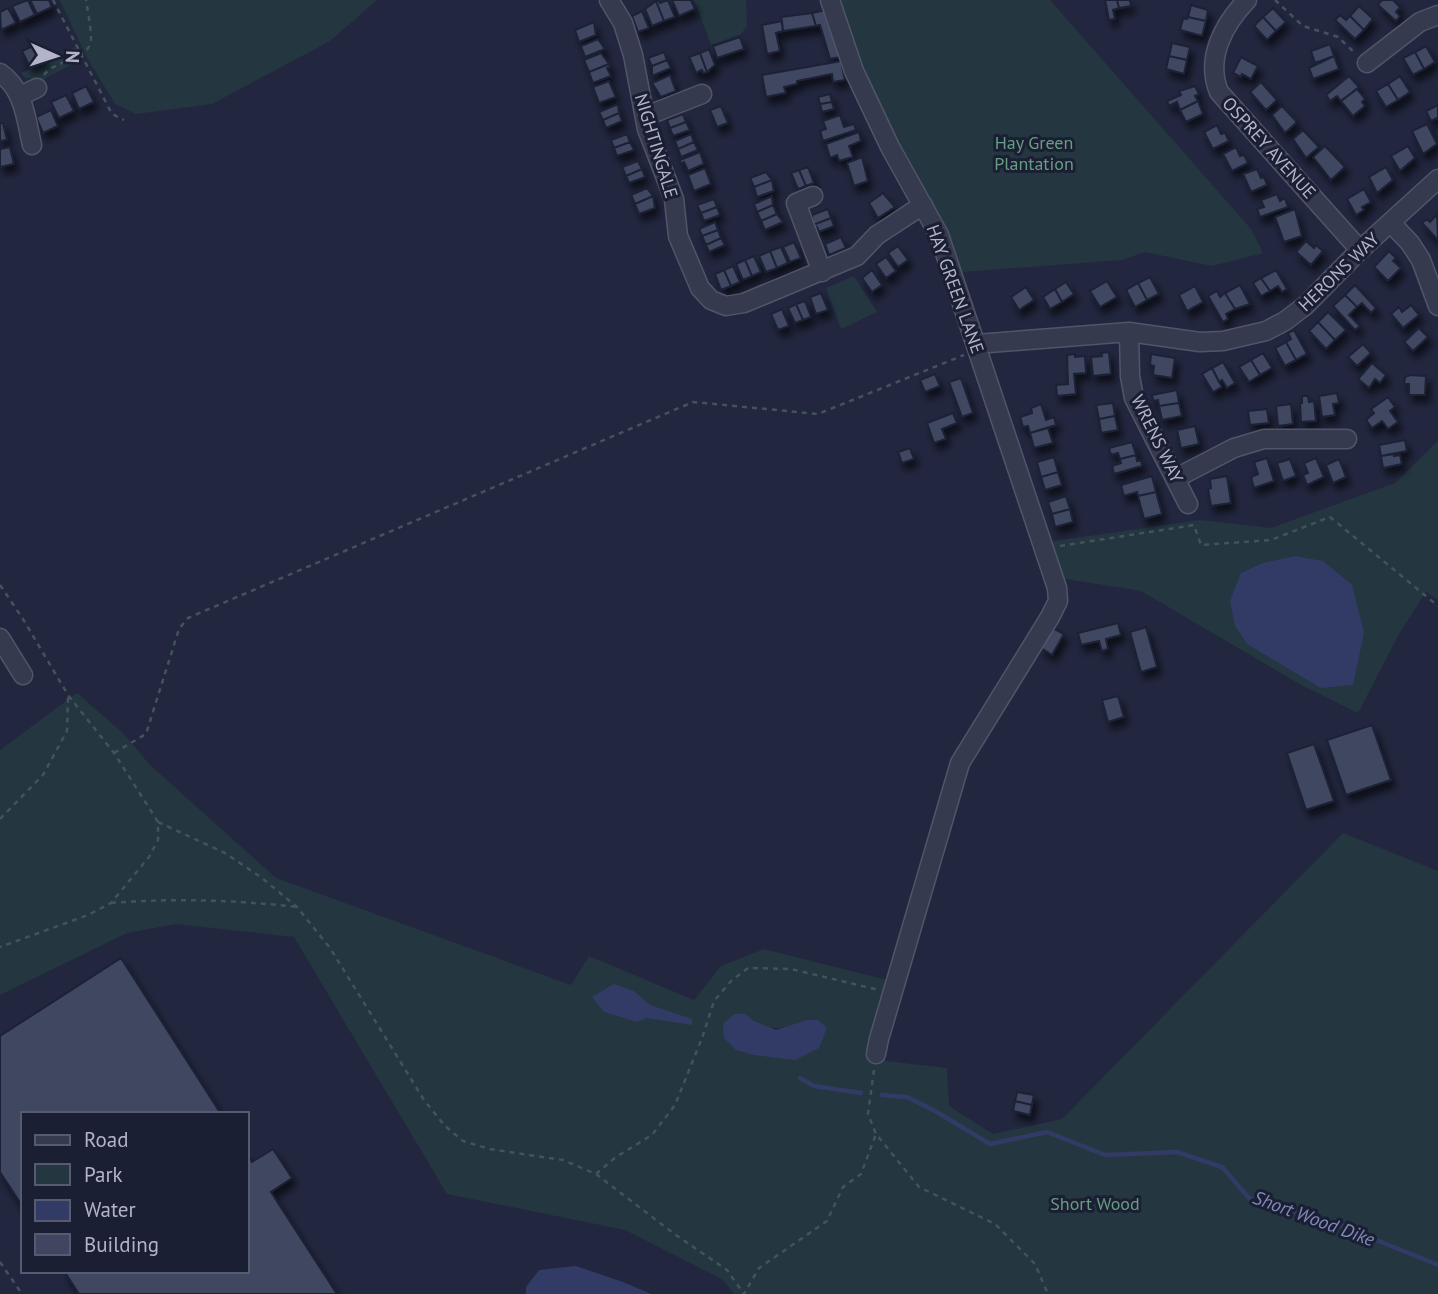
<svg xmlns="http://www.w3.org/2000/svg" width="1438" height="1294" viewBox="0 0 1438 1294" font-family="'PT Sans',sans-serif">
<defs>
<filter id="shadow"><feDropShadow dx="4" dy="7" stdDeviation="3.5" flood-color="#0009"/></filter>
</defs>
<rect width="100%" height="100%" fill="#22273f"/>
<path fill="#243640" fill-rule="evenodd" d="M60 0H377L330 41 212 104 136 114 115 104 86 56Z
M694 0H746L747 26 741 34 711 45Z
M837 0H1050L1251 229 1263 253 1212 266 1145 252 1122 260 961 272 941 218 884 119Z
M75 47 81 60 40 81 38 79 25 78 21 73Z
M854 276 877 312 841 329 826 288Z
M1438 441V600L1426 592 1399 634 1358 713 1303 686 1141 591 1060 578 1047 542 1200 520 1271 528 1395 483Z
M77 693 123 733 150 765 276 878 571 985 589 956 694 1000 721 966 764 949 887 980 901 986 880 1053 886 1061 947 1068 949 1106 993 1134 1062 1119 1343 833 1438 871V1294H734L722 1279 625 1230 447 1194 294 937 176 924 127 933 0 995V750ZM745 1015C770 1034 779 1029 806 1020L795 1060Z"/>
<path fill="#323b65" d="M1295 556 1323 561 1352 585 1364 633 1353 685 1321 688 1247 644 1235 626 1230 601 1241 573 1263 563Z
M614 984 634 991 650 1005 692 1019V1025L647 1018 637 1022 604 1012 592 997Z
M734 1014H745L754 1021 776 1030 806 1020H818L827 1028 819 1048 795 1060 753 1055 736 1050 724 1038 723 1024Z
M576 1266 623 1282 651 1294H526V1287L539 1270Z"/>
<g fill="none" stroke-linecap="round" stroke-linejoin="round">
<path stroke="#323b65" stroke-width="4.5" d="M800 1078 814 1086 861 1093
M882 1095 907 1097 935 1111 990 1144 1047 1132 1105 1155 1177 1152 1222 1167 1249 1198 1329 1221 1438 1265"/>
</g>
<path fill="#404661" stroke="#1d2136" stroke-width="2" filter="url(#shadow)" d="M28 0 35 15 20 22 12 6Z
M30 0H49L52 7 37 14Z
M659 0 660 3 668 0 675 17 664 21 656 1Z
M672 0H691L695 9 679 16Z
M1105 0H1117L1119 8 1113 10 1115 19 1109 20Z
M1117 0H1130L1131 6 1119 8Z
M1382 0H1393L1400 7 1396 12 1400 16 1396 21 1378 5Z
M656 1 664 21 652 26 645 9Z
M1191 5 1208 10 1206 21 1188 17Z
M1359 6 1373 19 1364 30 1350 16Z
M8 8 16 23 1 30 0 12Z
M1273 8 1286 22 1276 31 1263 17Z
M826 10 841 57 830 59 820 25 816 26 812 13Z
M642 11 649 28 638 32 632 16Z
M812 13 816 26 783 31 781 17Z
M1340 15 1346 20 1350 16 1364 30 1355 39 1335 20Z
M1188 17 1206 21 1202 36 1180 30 1183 18 1187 19Z
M1263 17 1276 31 1267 40 1254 26Z
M782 21 783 31 776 33 780 51 767 54 762 25Z
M594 22 596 35 579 42 575 30Z
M740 37 744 49 717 58 713 46Z
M598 39 605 49 585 57 581 46Z
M1172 43 1190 47 1187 60 1169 56Z
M37 44 45 60 30 67 22 51Z
M1330 44 1334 56 1315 63 1311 51Z
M1426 46 1435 62 1424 69 1415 52Z
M709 49 715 65 707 72 700 53Z
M664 52 667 60 652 66 648 58Z
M1415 52 1424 69 1413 75 1403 58Z
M601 53 609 64 589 72 584 60Z
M700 53 707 72 703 73 702 70 696 73 689 57Z
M1169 56 1187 60 1184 74 1166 69Z
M1334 56 1339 69 1313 79 1309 68Z
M1241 57 1258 66 1251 79 1242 74 1241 77 1233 73Z
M667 60 671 68 652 76V66Z
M841 61 845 80 833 82 832 74 797 81V84L784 87 786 93 766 97 762 75Z
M609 64 610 67 607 68 611 76 593 83 589 72Z
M670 75 676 91 661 97 652 83Z
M1349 76 1359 87 1341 101 1337 96 1330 101 1326 95Z
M1400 76 1410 92 1398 100 1388 84Z
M609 81 616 97 599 103 593 87Z
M1261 82 1277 100 1266 110 1250 92Z
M1388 84 1398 100 1386 107 1376 91Z
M86 86 94 102 79 109 72 93Z
M1195 86 1199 94 1195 96 1198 101 1180 110 1177 102 1169 106 1167 101 1181 95 1179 91Z
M1357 89 1365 99 1362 102 1365 106 1353 116 1341 101Z
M830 94 832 102 820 104 818 97Z
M66 95 74 111 59 118 51 102Z
M1198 101 1203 114 1186 122 1180 110Z
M832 102 834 109 822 112 820 104Z
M618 104 619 113 603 120 599 112Z
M1438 105V120L1437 118 1431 121 1426 111Z
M721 106 728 123 717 127 710 110Z
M1282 106 1297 122 1285 133 1272 115Z
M51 110 58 126 43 133 36 117Z
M619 113 622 121 606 128 603 120Z
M683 114 686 122 670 128 667 120Z
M840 115 844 127 854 124 856 130 823 141 820 131 826 129 823 121Z
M686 122 690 130 673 136 670 128Z
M0 123H3L7 140 0 141Z
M1427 124 1437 144 1423 154 1412 131Z
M1217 125 1221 134 1225 133 1229 141 1213 149 1204 132Z
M1303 130 1319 147 1306 158 1293 139Z
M859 132 861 141 849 146 853 157 839 161 837 155 830 158 826 144Z
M627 134 630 142 614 148 611 140Z
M691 134 694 142 678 149 675 141Z
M630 142 634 150 617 156 614 148Z
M694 142 698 150 681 157 678 149Z
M1325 146 1345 167 1331 180 1313 157Z
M1408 146 1415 158 1400 171 1391 156Z
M10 147 14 164 0 167V149Z
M1236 147 1240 156 1244 155 1248 163 1232 171 1223 154Z
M700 152 704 164 688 171 684 162 681 164 680 160Z
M862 157 868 181 854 186 847 163Z
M638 161 642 169 626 176 622 167Z
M808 167 814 183 806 186 799 170Z
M1386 167 1393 180 1377 193 1369 177Z
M705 168 711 184 694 191 688 175Z
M642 169 645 177 629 183 626 176Z
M1257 169 1261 178 1264 177 1267 185 1251 192 1243 174Z
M799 170 806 186 798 189 791 173Z
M766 172 772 180 754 187 750 178Z
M772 180 774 191 757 197 754 187Z
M647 188 653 196 635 204 631 195Z
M1364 189 1371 202 1362 207 1364 210 1356 215 1347 199Z
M883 193 895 207 878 218 869 203Z
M1277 194 1280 201 1285 198 1288 207 1260 217 1257 209 1264 207 1261 200Z
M653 196 655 208 639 214 635 204Z
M772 196 773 205 757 212 754 204Z
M714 199 717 207 701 213 697 205Z
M773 205 777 214 761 221 757 212Z
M717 207 720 215 704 221 701 213Z
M828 209 831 218 813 225 812 215Z
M1295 209 1302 236 1284 242 1275 217Z
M777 214 783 222 765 230 761 221Z
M1437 214 1438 238 1437 239 1422 223 1427 219 1430 222Z
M831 218 834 226 819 232 817 227 814 228 813 225Z
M715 222 718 230 702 236 699 229Z
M718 230 721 238 706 245 702 236Z
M841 237 846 248 829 255 825 244Z
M721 238 725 245 709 252 706 245Z
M1306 241 1314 248 1316 245 1323 251 1311 265 1296 252Z
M794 242 801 258 790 262 783 247Z
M898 246 908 260 898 267 888 253Z
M781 247 788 263 777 268 770 251Z
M770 251 777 268 766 272 759 256Z
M1389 251 1396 258 1393 261 1401 268 1388 281 1374 267Z
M754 256 761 272 752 276 745 260Z
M886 257 896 271 886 278 876 264Z
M745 260 752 276 743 280 736 264Z
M733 266 740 282 731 286 724 270Z
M724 270 731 286 721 290 715 274Z
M872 270 882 285 872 292 862 278Z
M1276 270 1287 289 1282 292 1278 286 1270 291 1261 278Z
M1150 277 1159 294 1147 300 1138 283Z
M1261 278 1270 291 1261 296 1253 283Z
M1107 281 1117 297 1100 307 1090 291Z
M1066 282 1074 294 1062 302 1055 289Z
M1138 283 1147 300 1135 307 1126 290Z
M1240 285 1250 304 1235 309 1225 293Z
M1355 285 1376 308 1371 313 1362 303 1357 307 1345 295Z
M1195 286 1203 302 1187 311 1179 295Z
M1026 287 1034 300 1019 310 1011 297Z
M1055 289 1062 302 1050 309 1043 297Z
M1217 291 1220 297 1225 293 1235 309 1226 314 1228 319 1223 322 1208 296Z
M821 293 828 310 816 314 810 297Z
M1345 295 1357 307 1349 315 1360 326 1355 330 1333 306Z
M805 301 811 317 803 320 796 304Z
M796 304 803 320 795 323 788 308Z
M1411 305 1419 315 1403 328 1391 314 1399 307 1402 312Z
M782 309 789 326 778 330 771 314Z
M1328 312 1346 330 1335 340 1318 322Z
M1318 322 1335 340 1326 349 1309 331Z
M1419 328 1428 337 1413 351 1404 342Z
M1294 330 1307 354 1296 360 1286 342 1291 339 1288 333Z
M1286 342 1296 360 1285 366 1275 348Z
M1363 344 1371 353 1357 366 1348 357Z
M1109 352 1111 374 1093 376 1091 357 1102 356 1101 353Z
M1263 353 1272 368 1260 375 1251 360Z
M1075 354V357L1085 356 1086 373 1074 374 1076 394 1057 396 1056 385 1068 384 1067 355Z
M1151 354 1175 358 1172 378 1153 375 1154 366 1150 365Z
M1251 360 1260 375 1249 382 1239 367Z
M1223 362 1235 383 1227 388 1222 380 1219 382 1212 368Z
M1372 363 1386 375 1380 383 1375 379 1369 388 1358 379Z
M1212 368 1222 387 1213 392 1202 374Z
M935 374 940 386 925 392 920 380Z
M1410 375 1426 376 1425 395H1409V384H1404L1405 377Z
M961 378 973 413 962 417 949 382Z
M1177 390 1179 403 1159 406 1158 400 1153 401 1152 395Z
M1337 393 1339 403 1333 404 1335 415 1322 417 1319 396Z
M1302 396H1308L1309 402 1314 401 1316 421 1301 422 1300 403H1302Z
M1388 397 1395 407 1390 411 1398 422 1388 429 1382 421 1372 428 1366 420 1374 413 1371 409Z
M1113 403 1115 416 1099 419 1096 405Z
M1179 403 1182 416 1162 420 1159 406Z
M1041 404 1046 420 1054 417 1056 425 1030 433 1028 426 1023 427 1020 417 1032 413 1031 408Z
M1291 404 1293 424 1278 426 1276 406Z
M1267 409 1269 423 1250 425 1248 411Z
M953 413 957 423 942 429 946 439 934 443 927 423Z
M1115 416 1118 430 1101 433 1099 419Z
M1195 426 1199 444 1181 448 1177 430Z
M1048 428 1053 443 1034 448 1030 433Z
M1405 440 1407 451 1381 456 1379 445Z
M1132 442 1136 455 1120 459 1118 453 1111 455 1109 448Z
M910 448 914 459 902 463 898 452Z
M1394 454V456L1400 455 1402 464 1383 468 1381 456Z
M1136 455 1137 461 1141 460 1142 466 1114 474 1112 466 1121 463 1120 459Z
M1054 457 1058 472 1041 477 1037 462Z
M1267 458 1274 481 1254 488 1251 477 1258 474 1254 462Z
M1316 458 1324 477 1307 485 1303 475 1308 473 1304 463Z
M1290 459 1296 476 1283 481 1277 463Z
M1339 459 1346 477 1333 483 1326 465Z
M1058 472 1062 485 1045 490 1041 477Z
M1152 476 1156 492 1138 496 1137 492 1124 496 1121 485Z
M1227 476 1231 503 1211 506 1208 489 1211 488 1210 479Z
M1156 492 1162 514 1144 519 1138 496Z
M1066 496 1070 509 1052 514 1048 502Z
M1070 509 1073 522 1055 527 1052 514Z
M1118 623 1121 635 1106 639 1108 649 1102 651 1099 641 1081 645 1078 633Z
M1146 627 1157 667 1141 672 1130 632Z
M1053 628 1064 634 1052 655 1041 648Z
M1118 696 1124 717 1108 722 1102 700Z
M1372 725 1391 780 1346 795 1327 740Z
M1314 744 1334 801 1306 810 1287 753Z
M121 958 221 1114H23V1207L0 1172V1036Z
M1017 1092 1034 1095 1032 1105 1015 1101Z
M1015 1101 1032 1105 1030 1115 1013 1111Z
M273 1149 292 1178 271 1192 337 1294H79L64 1271H247V1154L252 1162Z"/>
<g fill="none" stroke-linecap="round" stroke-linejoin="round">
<defs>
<path id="minor" d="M609 0 623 23 633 55 647 129 674 199 678 236 700 288 711 300 726 306 744 303 857 256 877 235 923 205
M830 0 854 71 890 147 939 235 1057 588 1058 601 1050 617 960 763 879 1039 876 1054
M1247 0C1224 24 1205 58 1219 92L1360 250
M1367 63 1420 22 1438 15
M0 73C24 89 26 119 32 145
M20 96 37 88
M646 116 702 94
M813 196 796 203 822 272
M1391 223 1410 243 1421 260 1438 306
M1129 332 1130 376 1134 398 1188 504
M976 344 1129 332 1200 342 1223 341 1266 331 1285 321 1306 305 1360 250 1438 179
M1176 478 1234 448 1264 439H1347
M0 638 23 675"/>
</defs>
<use href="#minor" stroke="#51556a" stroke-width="21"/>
<path stroke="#42535d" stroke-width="2.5" stroke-dasharray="5 5" stroke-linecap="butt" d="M53 0 112 114 124 120
M1275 0 1303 26 1338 37 1356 54
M44 75C55 59 90 61 91 39 91 27 88 13 86 0
M1060 546 1194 525 1201 545 1271 540 1330 517 1438 606
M0 585 23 619 68 695 114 753 158 822V840L149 857 111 903 88 915 0 947
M114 753 146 734 179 629 188 618 693 402 818 414 964 355
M0 819 43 775 67 731 68 695
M158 822 225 853 262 878 297 907 330 948 424 1100 445 1126 463 1141 490 1149 563 1160 596 1174 673 1233 727 1270 744 1294 759 1268 827 1221 843 1187 861 1174 876 1134
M111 903C174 898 234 900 297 907
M874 1070 868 1114 876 1134 919 1187 995 1224 1035 1264 1048 1294
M596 1174 616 1157 652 1135 675 1105 702 1038 714 1001 731 981 748 968 791 969 879 990
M0 1262 22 1294"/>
<use href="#minor" stroke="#363a4f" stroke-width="18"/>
</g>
<g text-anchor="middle" stroke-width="6" stroke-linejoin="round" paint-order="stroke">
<g font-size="18" fill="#679d81" stroke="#1b1f33">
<text x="1034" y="149">Hay Green<tspan x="1034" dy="21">Plantation</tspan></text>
<text x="1095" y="1210">Short Wood</text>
</g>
<g font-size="18" fill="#b2b5ca" stroke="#1b1f33">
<text transform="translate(656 146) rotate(73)" y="6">NIGHTINGALE</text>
<text transform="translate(1269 148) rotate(48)" y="6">OSPREY AVENUE</text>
<text transform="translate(1339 272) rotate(-44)" y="6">HERONS WAY</text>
<text transform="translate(955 289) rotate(70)" y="6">HAY GREEN LANE</text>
<text transform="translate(1157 439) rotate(64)" y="6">WRENS WAY</text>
</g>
<g font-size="19" font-style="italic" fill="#7f89b8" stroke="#1b1f33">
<text transform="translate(1314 1218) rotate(20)" y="7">Short Wood Dike</text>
</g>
</g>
<rect x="21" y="1112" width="228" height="161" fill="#1b1f33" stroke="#575b6f" stroke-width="2"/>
<rect x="35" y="1135" width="35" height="10" fill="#363a4f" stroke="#575b6f" stroke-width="2"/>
<text x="84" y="1147" font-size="21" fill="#b2b5ca">Road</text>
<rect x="35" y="1164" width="35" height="21" fill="#243640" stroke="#575b6f" stroke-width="2"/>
<text x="84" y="1182" font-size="21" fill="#b2b5ca">Park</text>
<rect x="35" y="1200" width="35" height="21" fill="#323b65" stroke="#575b6f" stroke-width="2"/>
<text x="84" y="1217" font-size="21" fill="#b2b5ca">Water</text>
<rect x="35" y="1234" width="35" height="21" fill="#404661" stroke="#575b6f" stroke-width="2"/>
<text x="84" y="1252" font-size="21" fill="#b2b5ca">Building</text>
<g transform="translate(56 56) rotate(93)" stroke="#1b1f33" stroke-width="5" paint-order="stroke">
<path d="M0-5L12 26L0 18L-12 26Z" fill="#b2b5ca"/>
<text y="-10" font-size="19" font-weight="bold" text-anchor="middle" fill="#b2b5ca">N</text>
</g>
</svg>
